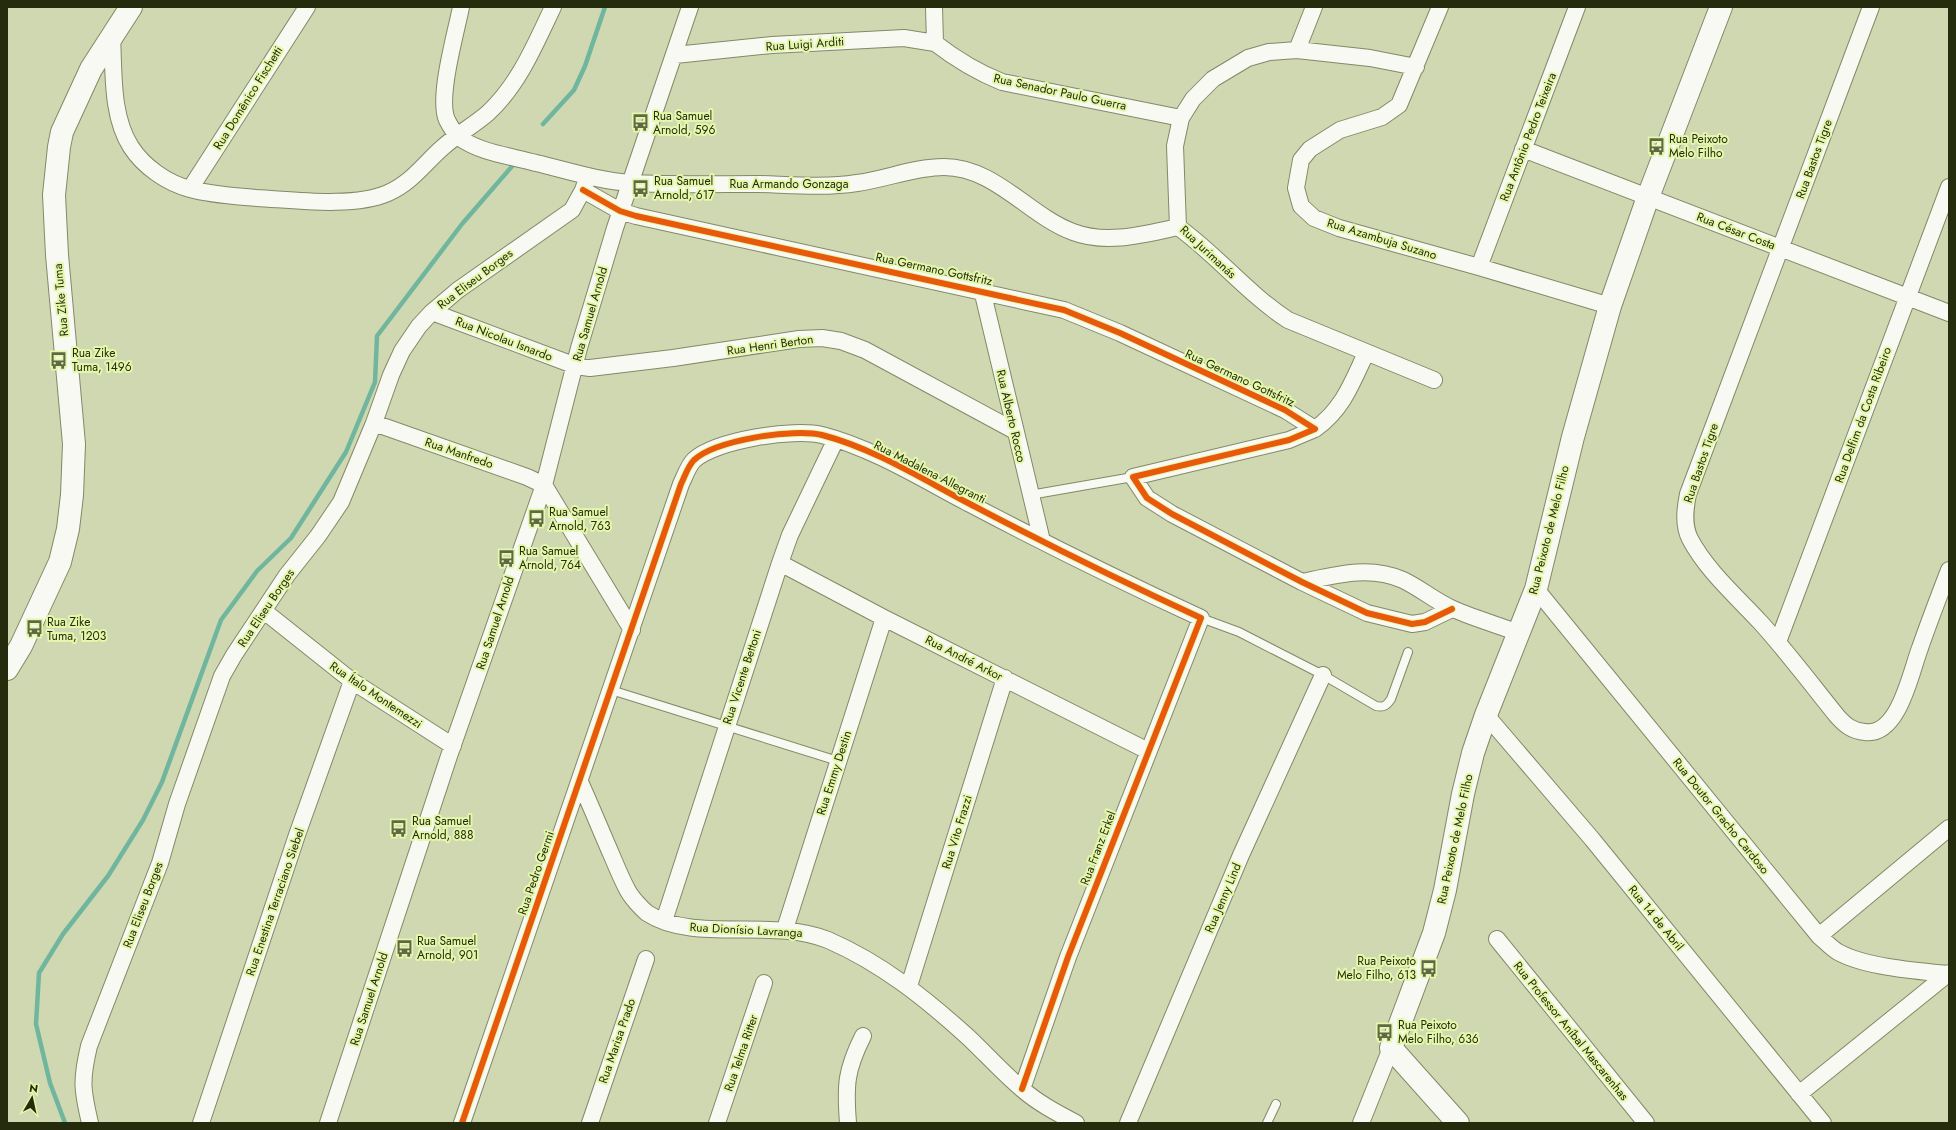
<svg xmlns="http://www.w3.org/2000/svg" width="1956" height="1130" viewBox="0 0 1956 1130" font-family="Jost,sans-serif">
<rect width="100%" height="100%" fill="#cfd8b0"/>
<g fill="none" stroke-linecap="round" stroke-linejoin="round">
<path stroke="#70b69e" stroke-width="4.5" d="M543 124 574 90 585 66 605 7
M65 1123 50 1083 36 1024 39 973 63 934 108 876 143 820 162 782 221 620 257 571 291 538 346 452 375 382 377 336 462 224 514 164"/>
<defs>
<path id="lane" d="M1030 495 1133 477
M1201 618 1239 632 1323 675 1376 706C1384 708 1387 705 1391 699L1408 652
M611 690 838 761
M1267 1123 1276 1104"/>
<path id="street" d="M461 7C456 33 437 98 447 120 450 126 455 134 460 138 481 153 511 156 536 163 566 170 599 181 631 183 674 185 717 184 760 184 792 185 825 188 857 183 886 179 915 167 944 167 995 167 1029 216 1073 232 1107 245 1145 234 1178 227
M934 7 935 43C957 60 977 72 1002 82L1181 118
M1314 7 1297 50 1269 52 1248 58 1213 79 1193 99 1181 118 1175 146 1178 227C1217 255 1248 294 1288 320L1434 380
M1440 7 1399 105 1382 117 1340 130 1310 149 1301 160 1296 188 1301 206 1314 218 1339 228 1479 267 1610 306
M1871 7 1688 494C1685 509 1683 525 1690 539 1707 571 1737 597 1761 623 1788 653 1812 685 1837 716 1845 725 1852 731 1865 732 1899 737 1911 671 1920 648 1929 622 1939 596 1949 570
M112 37C114 72 111 116 131 147 144 167 167 183 190 189 212 195 235 196 257 198 294 200 354 208 388 193 411 183 424 164 442 148 456 135 473 126 488 113 519 84 535 45 553 7
M1297 50 1370 58 1416 67
M675 55 772 45 904 38 935 43
M1523 149 1949 313
M190 189 307 7
M583 190 620 211 636 216 1064 310 1120 333 1285 410 1315 429 1289 440 1133 477 1147 498 1172 514 1302 582 1367 613 1412 624 1425 622 1452 609
M1479 267 1577 7
M982 290 1042 541
M432 312 576 366 590 368 673 358 799 339 822 338 841 341 865 350 1015 431
M374 423 527 477 544 485 632 630
M1315 429C1343 409 1352 383 1366 353
M780 563 884 618 1148 751
M1302 582C1335 575 1370 565 1403 580 1420 588 1435 601 1453 609 1474 618 1497 625 1519 633
M1536 589 1819 936C1825 941 1831 948 1838 952 1865 967 1916 971 1948 974
M264 611 352 681 453 746
M1778 642 1949 187
M1486 715 1592 839 1823 1123
M580 782C591 806 601 831 612 856 617 868 622 880 628 891 632 898 641 908 647 913 694 944 772 917 828 940 881 963 925 998 968 1037 986 1054 1003 1073 1022 1089 1038 1103 1057 1113 1076 1123
M664 921 780 563 790 535 836 439
M785 929 884 618
M1819 936 1949 828
M1497 939 1646 1123
M909 986 1005 678
M1799 1094 1949 973
M90 1123C82 1089 81 1080 89 1046L160 863 177 804 222 676 234 655 287 575 318 536 341 502 374 423 391 375 402 351 419 326 432 312 458 290 572 210 583 190 588 176
M201 1123 297 835 352 681
M328 1123 449 756 544 485 579 348 615 228 690 7
M462 1123 681 484C685 476 688 466 694 460 716 440 794 428 822 435 873 448 924 480 970 504 1046 544 1123 582 1201 618L1068 957 1022 1089
M590 1123 646 959
M717 1123 764 983
M848 1123C845 1085 846 1070 863 1036
M1128 1123 1241 855 1323 675
M1361 1123 1391 1048"/>
<path id="secondary" d="M7 669 21 646 60 562 68 529 72 495 74 444 57 255 54 195 59 147 62 132 91 69 131 7
M1458 1123 1391 1048 1434 933 1445 890 1463 794 1473 753 1486 715 1536 589 1573 437 1610 306 1648 197 1721 7"/>
</defs>
<use href="#lane" stroke="#828967" stroke-width="10"/>
<use href="#street" stroke="#828967" stroke-width="18"/>
<use href="#secondary" stroke="#828967" stroke-width="24"/>
<use href="#lane" stroke="#f8f9f3" stroke-width="8"/>
<use href="#street" stroke="#f8f9f3" stroke-width="16"/>
<use href="#secondary" stroke="#f8f9f3" stroke-width="22"/>
<defs>
<path id="cycleway" d="M583 190 620 211 636 216 1064 310 1120 333 1285 410 1315 429 1289 440 1133 477 1147 498 1172 514 1302 582 1367 613 1412 624 1425 622 1452 609
M462 1123 681 484C685 476 688 466 694 460 716 440 794 428 822 435 873 448 924 480 970 504 1046 544 1123 582 1201 618L1068 957 1022 1089"/>
</defs>
<use href="#cycleway" stroke="#e4f7aa" stroke-width="8"/>
<use href="#cycleway" stroke="#e8590c" stroke-width="6"/>
</g>
<defs>
<symbol id="bus-bare" viewBox="-9 -9 18 18"><path d="M-5-6H5V4H4V6H2V4H-2V6H-4V4H-5ZM-3.5-4V0h7V-4ZM-3.5 1.2v1.5H-2V1.2ZM2 1.2v1.5H3.5V1.2Z" fill="#606846" stroke="#e4f7aa" stroke-width="2.5" paint-order="stroke"/></symbol>
</defs>
<g fill-rule="evenodd">
<use href="#bus-bare" x="628" y="110" width="25" height="25"/>
<use href="#bus-bare" x="1644" y="134" width="25" height="25"/>
<use href="#bus-bare" x="628" y="176" width="25" height="25"/>
<use href="#bus-bare" x="46" y="348" width="25" height="25"/>
<use href="#bus-bare" x="524" y="506" width="25" height="25"/>
<use href="#bus-bare" x="494" y="546" width="25" height="25"/>
<use href="#bus-bare" x="22" y="616" width="25" height="25"/>
<use href="#bus-bare" x="386" y="816" width="25" height="25"/>
<use href="#bus-bare" x="392" y="936" width="25" height="25"/>
<use href="#bus-bare" x="1416" y="956" width="25" height="25"/>
<use href="#bus-bare" x="1372" y="1020" width="25" height="25"/>
</g>
<g text-anchor="middle" stroke-width="4" stroke-linejoin="round" paint-order="stroke">
<g font-size="12" fill="#252c0d" stroke="#e4f7aa">
<text transform="translate(805 44) rotate(-4)" y="4">Rua Luigi Arditi</text>
<text transform="translate(1060 92) rotate(12)" y="4">Rua Senador Paulo Guerra</text>
<text transform="translate(248 98) rotate(-58)" y="4">Rua Domênico Fischetti</text>
<text transform="translate(1528 137) rotate(-69)" y="4">Rua Antônio Pedro Teixeira</text>
<text transform="translate(1814 159) rotate(-70)" y="4">Rua Bastos Tigre</text>
<text x="789" y="188">Rua Armando Gonzaga</text>
<text transform="translate(1736 231) rotate(21)" y="4">Rua César Costa</text>
<text transform="translate(1382 239) rotate(17)" y="4">Rua Azambuja Suzano</text>
<text transform="translate(1208 252) rotate(43)" y="4">Rua Jurimanás</text>
<text transform="translate(934 269) rotate(12)" y="4">Rua Germano Gottsfritz</text>
<text transform="translate(475 279) rotate(-37)" y="4">Rua Eliseu Borges</text>
<text transform="translate(61 300) rotate(-95)" y="4">Rua Zike Tuma</text>
<text transform="translate(590 314) rotate(-74)" y="4">Rua Samuel Arnold</text>
<text transform="translate(504 339) rotate(21)" y="4">Rua Nicolau Isnardo</text>
<text transform="translate(770 345) rotate(-8)" y="4">Rua Henri Berton</text>
<text transform="translate(1240 378) rotate(25)" y="4">Rua Germano Gottsfritz</text>
<text transform="translate(1863 415) rotate(-70)" y="4">Rua Delfim da Costa Ribeiro</text>
<text transform="translate(1011 416) rotate(77)" y="4">Rua Alberto Rocco</text>
<text transform="translate(459 453) rotate(19)" y="4">Rua Manfredo</text>
<text transform="translate(1701 463) rotate(-71)" y="4">Rua Bastos Tigre</text>
<text transform="translate(930 472) rotate(27)" y="4">Rua Madalena Allegranti</text>
<text transform="translate(1549 530) rotate(-76)" y="4">Rua Peixoto de Melo Filho</text>
<text transform="translate(266 608) rotate(-56)" y="4">Rua Eliseu Borges</text>
<text transform="translate(495 623) rotate(-72)" y="4">Rua Samuel Arnold</text>
<text transform="translate(964 658) rotate(27)" y="4">Rua André Arkor</text>
<text transform="translate(742 677) rotate(-72)" y="4">Rua Vicente Bettoni</text>
<text transform="translate(376 695) rotate(34)" y="4">Rua Ítalo Montemezzi</text>
<text transform="translate(834 773) rotate(-72)" y="4">Rua Emmy Destin</text>
<text transform="translate(1721 816) rotate(51)" y="4">Rua Doutor Gracho Cardoso</text>
<text transform="translate(957 832) rotate(-73)" y="4">Rua Vito Frazzi</text>
<text transform="translate(1455 839) rotate(-78)" y="4">Rua Peixoto de Melo Filho</text>
<text transform="translate(1098 848) rotate(-69)" y="4">Rua Franz Erkel</text>
<text transform="translate(536 873) rotate(-71)" y="4">Rua Pedro Germi</text>
<text transform="translate(1223 898) rotate(-67)" y="4">Rua Jenny Lind</text>
<text transform="translate(275 902) rotate(-71)" y="4">Rua Enestina Terraciano Siebel</text>
<text transform="translate(143 905) rotate(-69)" y="4">Rua Eliseu Borges</text>
<text transform="translate(1656 918) rotate(51)" y="4">Rua 14 de Abril</text>
<text transform="translate(746 930) rotate(3)" y="4">Rua Dionísio Lavranga</text>
<text transform="translate(369 999) rotate(-72)" y="4">Rua Samuel Arnold</text>
<text transform="translate(1571 1031) rotate(51)" y="4">Rua Professor Aníbal Mascarenhas</text>
<text transform="translate(617 1041) rotate(-71)" y="4">Rua Marisa Prado</text>
<text transform="translate(741 1053) rotate(-71)" y="4">Rua Telma Ritter</text>
</g>
<g font-size="12" fill="#252c0d" stroke="#e4f7aa" text-anchor="start">
<text x="653" y="120">Rua Samuel<tspan x="653" dy="14">Arnold, 596</tspan></text>
<text x="1669" y="143">Rua Peixoto<tspan x="1669" dy="14">Melo Filho</tspan></text>
<text x="654" y="185">Rua Samuel<tspan x="654" dy="14">Arnold, 617</tspan></text>
<text x="72" y="357">Rua Zike<tspan x="72" dy="14">Tuma, 1496</tspan></text>
<text x="549" y="516">Rua Samuel<tspan x="549" dy="14">Arnold, 763</tspan></text>
<text x="519" y="555">Rua Samuel<tspan x="519" dy="14">Arnold, 764</tspan></text>
<text x="47" y="626">Rua Zike<tspan x="47" dy="14">Tuma, 1203</tspan></text>
<text x="412" y="825">Rua Samuel<tspan x="412" dy="14">Arnold, 888</tspan></text>
<text x="417" y="945">Rua Samuel<tspan x="417" dy="14">Arnold, 901</tspan></text>
<text x="1416" y="965" text-anchor="end">Rua Peixoto<tspan x="1416" dy="14">Melo Filho, 613</tspan></text>
<text x="1398" y="1029">Rua Peixoto<tspan x="1398" dy="14">Melo Filho, 636</tspan></text>
</g>
</g>
<rect width="1956" height="1130" fill="none" stroke="#252c0d" stroke-width="16"/>
<g transform="translate(32 1098) rotate(9)" stroke="#e4f7aa" stroke-width="3" paint-order="stroke">
<path d="M0-3L7 15L0 10L-7 15Z" fill="#252c0d"/>
<text y="-6" font-size="11" font-weight="bold" text-anchor="middle" fill="#252c0d">N</text>
</g>
</svg>
